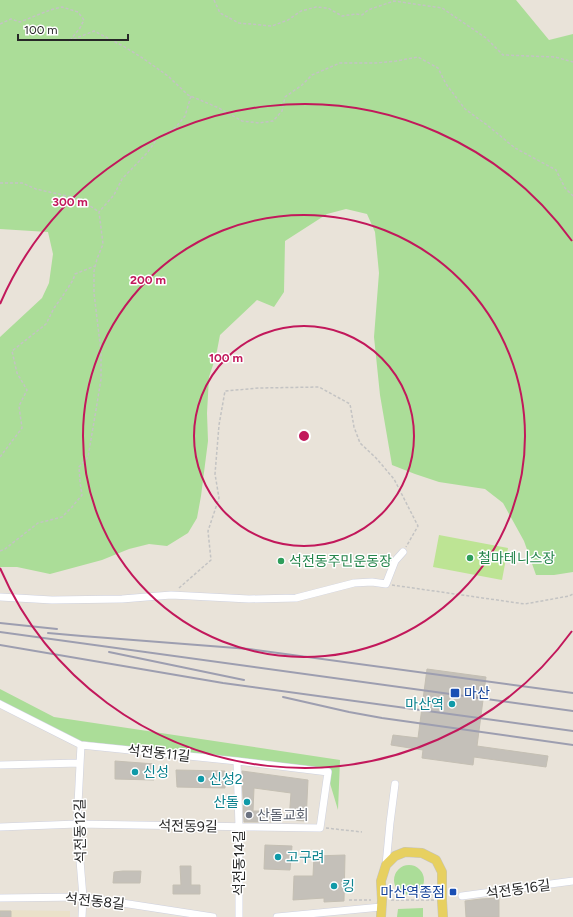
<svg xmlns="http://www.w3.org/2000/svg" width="573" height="917" viewBox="0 0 573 917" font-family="Figtree,'Noto Sans KR',sans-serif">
<rect width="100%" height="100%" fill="#e9e3d9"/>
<path fill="#eae1c9" d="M0 910 70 911V917H0Z"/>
<path fill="#abdd98" d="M0 0H516L549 40 573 34V572L554 575H536L524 541 503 503 485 489 439 482 415 474 392 465 380 395 374 337 379 273 375 232 367 214 346 209 327 214 285 241 284 292 274 307 257 300 220 335 216 356 209 377 207 413 208 441 201 496 197 518 188 533 167 546 149 544 129 549 102 560 50 574 17 567H0V337L42 298 49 283 53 254 48 232 0 229Z
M0 689 54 717 340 760 338 810 326 770 72 740 0 703Z
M394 880a15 15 0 1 1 30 0a15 15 0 1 1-30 0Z
M423 908V917H397L398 909Z"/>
<path fill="#bde494" d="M439 535 508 548 502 580 433 567Z"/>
<path fill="#c4c0b9" stroke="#c4bfb3" d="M427 669 486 677 477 746 548 756 546 767 474 757 473 765 422 758 423 750 391 745 393 735 418 738Z
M115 761 155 764 154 780 115 779Z
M176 770 225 771V788L177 787Z
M242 771 308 780 306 821 289 820 291 793 254 788 253 811H272V822H244Z
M265 845 292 846 290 870 264 869Z
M345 855 344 901 324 902V898L293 900 294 876H313L314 856Z
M180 866H191V885H200V894H173V885H181Z
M123 871H141L140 883H113L114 872Z
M499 898V917H466L465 901 481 899Z
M0 911H11V917H0Z"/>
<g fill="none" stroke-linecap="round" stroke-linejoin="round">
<defs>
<path id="minor" d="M0 597 52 600 122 599 171 595 249 599 296 598 354 583 372 582 386 584 395 561 403 552
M0 704 81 745 237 761 328 772 320 828 77 824 0 827
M81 745 77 824 83 897 82 917
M237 761 239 827V917
M0 765 80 763
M386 865 390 823 395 784
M462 896 573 881
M0 898 83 897 213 917
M277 917 381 907"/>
<path id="major" d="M381 917 382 900 381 881 386 865 395 856 405 852 422 853 436 860 442 872V900L443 917"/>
</defs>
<use href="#minor" stroke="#ced1df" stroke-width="8"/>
<use href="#major" stroke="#c3c3c3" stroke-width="10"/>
<path stroke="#c3c3c3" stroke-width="1.5" stroke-dasharray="3 2" stroke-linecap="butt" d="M214 0 220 13 239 23 272 26 288 20 301 11 316 7 328 8 342 16 356 14 362 15 368 10 394 1 442 8 486 38 503 55 555 57 573 62
M0 24 11 19 20 22 50 10 62 7 78 12 84 20 80 28 71 39
M69 41 94 31 123 46 141 57 168 76 188 95 219 108 242 121 259 123 273 121 282 111 285 97 302 85 312 75 340 63H376L396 61 418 57 438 68 446 84 465 109 487 125 515 148 556 170 565 188 573 196
M0 183H22L36 189 80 199 99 212
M0 457 22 428 19 406 27 390 17 373 12 351 46 324 54 308 62 297 73 280 75 274 95 266
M0 551 5 549 38 523 62 517 72 507 82 495 80 482 79 467 88 457 96 410 101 379V352L94 293V271L97 259 103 244 99 212 114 195 122 179 147 153 157 139 176 127 185 116 191 96
M392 585 525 604 569 596 573 594
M179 588 211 560 208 531 219 498 215 474 219 425 225 391 259 388 319 387 350 404 354 427 360 443 376 458 394 479 418 526 406 547
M326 828 362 832
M349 900H371
M391 900H435"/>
<use href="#minor" stroke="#fff" stroke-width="7"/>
<use href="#major" stroke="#e7d060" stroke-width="9"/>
<path stroke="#9d9eb0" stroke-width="2" d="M0 623 57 629
M0 632 573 711
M48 633 82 636 249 649 573 693
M0 645 223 683 573 731
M109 652 244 680
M283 697 349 712 382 718 573 745"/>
</g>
<g fill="none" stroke="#c2185b" stroke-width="2">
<circle cx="304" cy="436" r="110"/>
<circle cx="304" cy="436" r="221"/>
<path d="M572 631A331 331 0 0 1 0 568M0 304A331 331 0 0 1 572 241"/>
</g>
<g fill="#2e9e5b" stroke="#fff" stroke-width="1.5">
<circle cx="470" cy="558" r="4"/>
<circle cx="281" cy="561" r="4"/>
</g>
<g fill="#1a4fb4" stroke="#fff" stroke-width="1.5">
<rect x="450" y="688" width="10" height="10" rx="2"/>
<rect x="449" y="888" width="8" height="8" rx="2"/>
</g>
<g fill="#0f9aa8" stroke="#fff" stroke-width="1.5">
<circle cx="452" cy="704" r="4"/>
<circle cx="135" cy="772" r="4"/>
<circle cx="201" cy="779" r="4"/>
<circle cx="247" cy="802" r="4"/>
<circle cx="278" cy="857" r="4"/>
<circle cx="334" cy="886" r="4"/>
</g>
<circle fill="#6b7280" stroke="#fff" stroke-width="1.5" cx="249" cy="815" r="4"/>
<g text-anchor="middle" stroke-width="3" stroke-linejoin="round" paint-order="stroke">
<g font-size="14" fill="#27864d" stroke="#fff" text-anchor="start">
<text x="478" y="563">철마테니스장</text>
<text x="289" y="566">석전동주민운동장</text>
</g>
<g font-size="14" fill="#164399" stroke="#fff" text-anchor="start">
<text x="464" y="698">마산</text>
<text x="445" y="897" text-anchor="end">마산역종점</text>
</g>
<g font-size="14" fill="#0d838f" stroke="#fff" text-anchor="start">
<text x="444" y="709" text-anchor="end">마산역</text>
<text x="143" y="777">신성</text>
<text x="209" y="784">신성2</text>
<text x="239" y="807" text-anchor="end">산돌</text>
<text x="286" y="862">고구려</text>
<text x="342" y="891">킹</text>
</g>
<g font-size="14" fill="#272727" stroke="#fff">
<text transform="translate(159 753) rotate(6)" y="5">석전동11길</text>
<text transform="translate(188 826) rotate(1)" y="5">석전동9길</text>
<text transform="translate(80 831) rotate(-91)" y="5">석전동12길</text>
<text transform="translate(239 863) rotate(-90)" y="5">석전동14길</text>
<text transform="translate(518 889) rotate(-8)" y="5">석전동16길</text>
<text transform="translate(95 901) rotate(6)" y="5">석전동8길</text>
</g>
<g font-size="14" fill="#5b616d" stroke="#fff" text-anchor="start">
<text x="257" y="820">산돌교회</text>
</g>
</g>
<circle cx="304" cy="436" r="6" fill="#c2185b" stroke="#fff" stroke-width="2"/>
<g font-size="12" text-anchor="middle" font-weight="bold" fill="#c2185b" stroke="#fff" stroke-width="3" stroke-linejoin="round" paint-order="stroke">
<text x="70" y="206">300 m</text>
<text x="148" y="284">200 m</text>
<text x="226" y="362">100 m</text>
</g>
<path d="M18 34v6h110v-6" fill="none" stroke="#272727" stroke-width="2"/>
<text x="24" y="34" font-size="12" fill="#272727" stroke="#ffffff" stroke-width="3" paint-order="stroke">100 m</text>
</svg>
